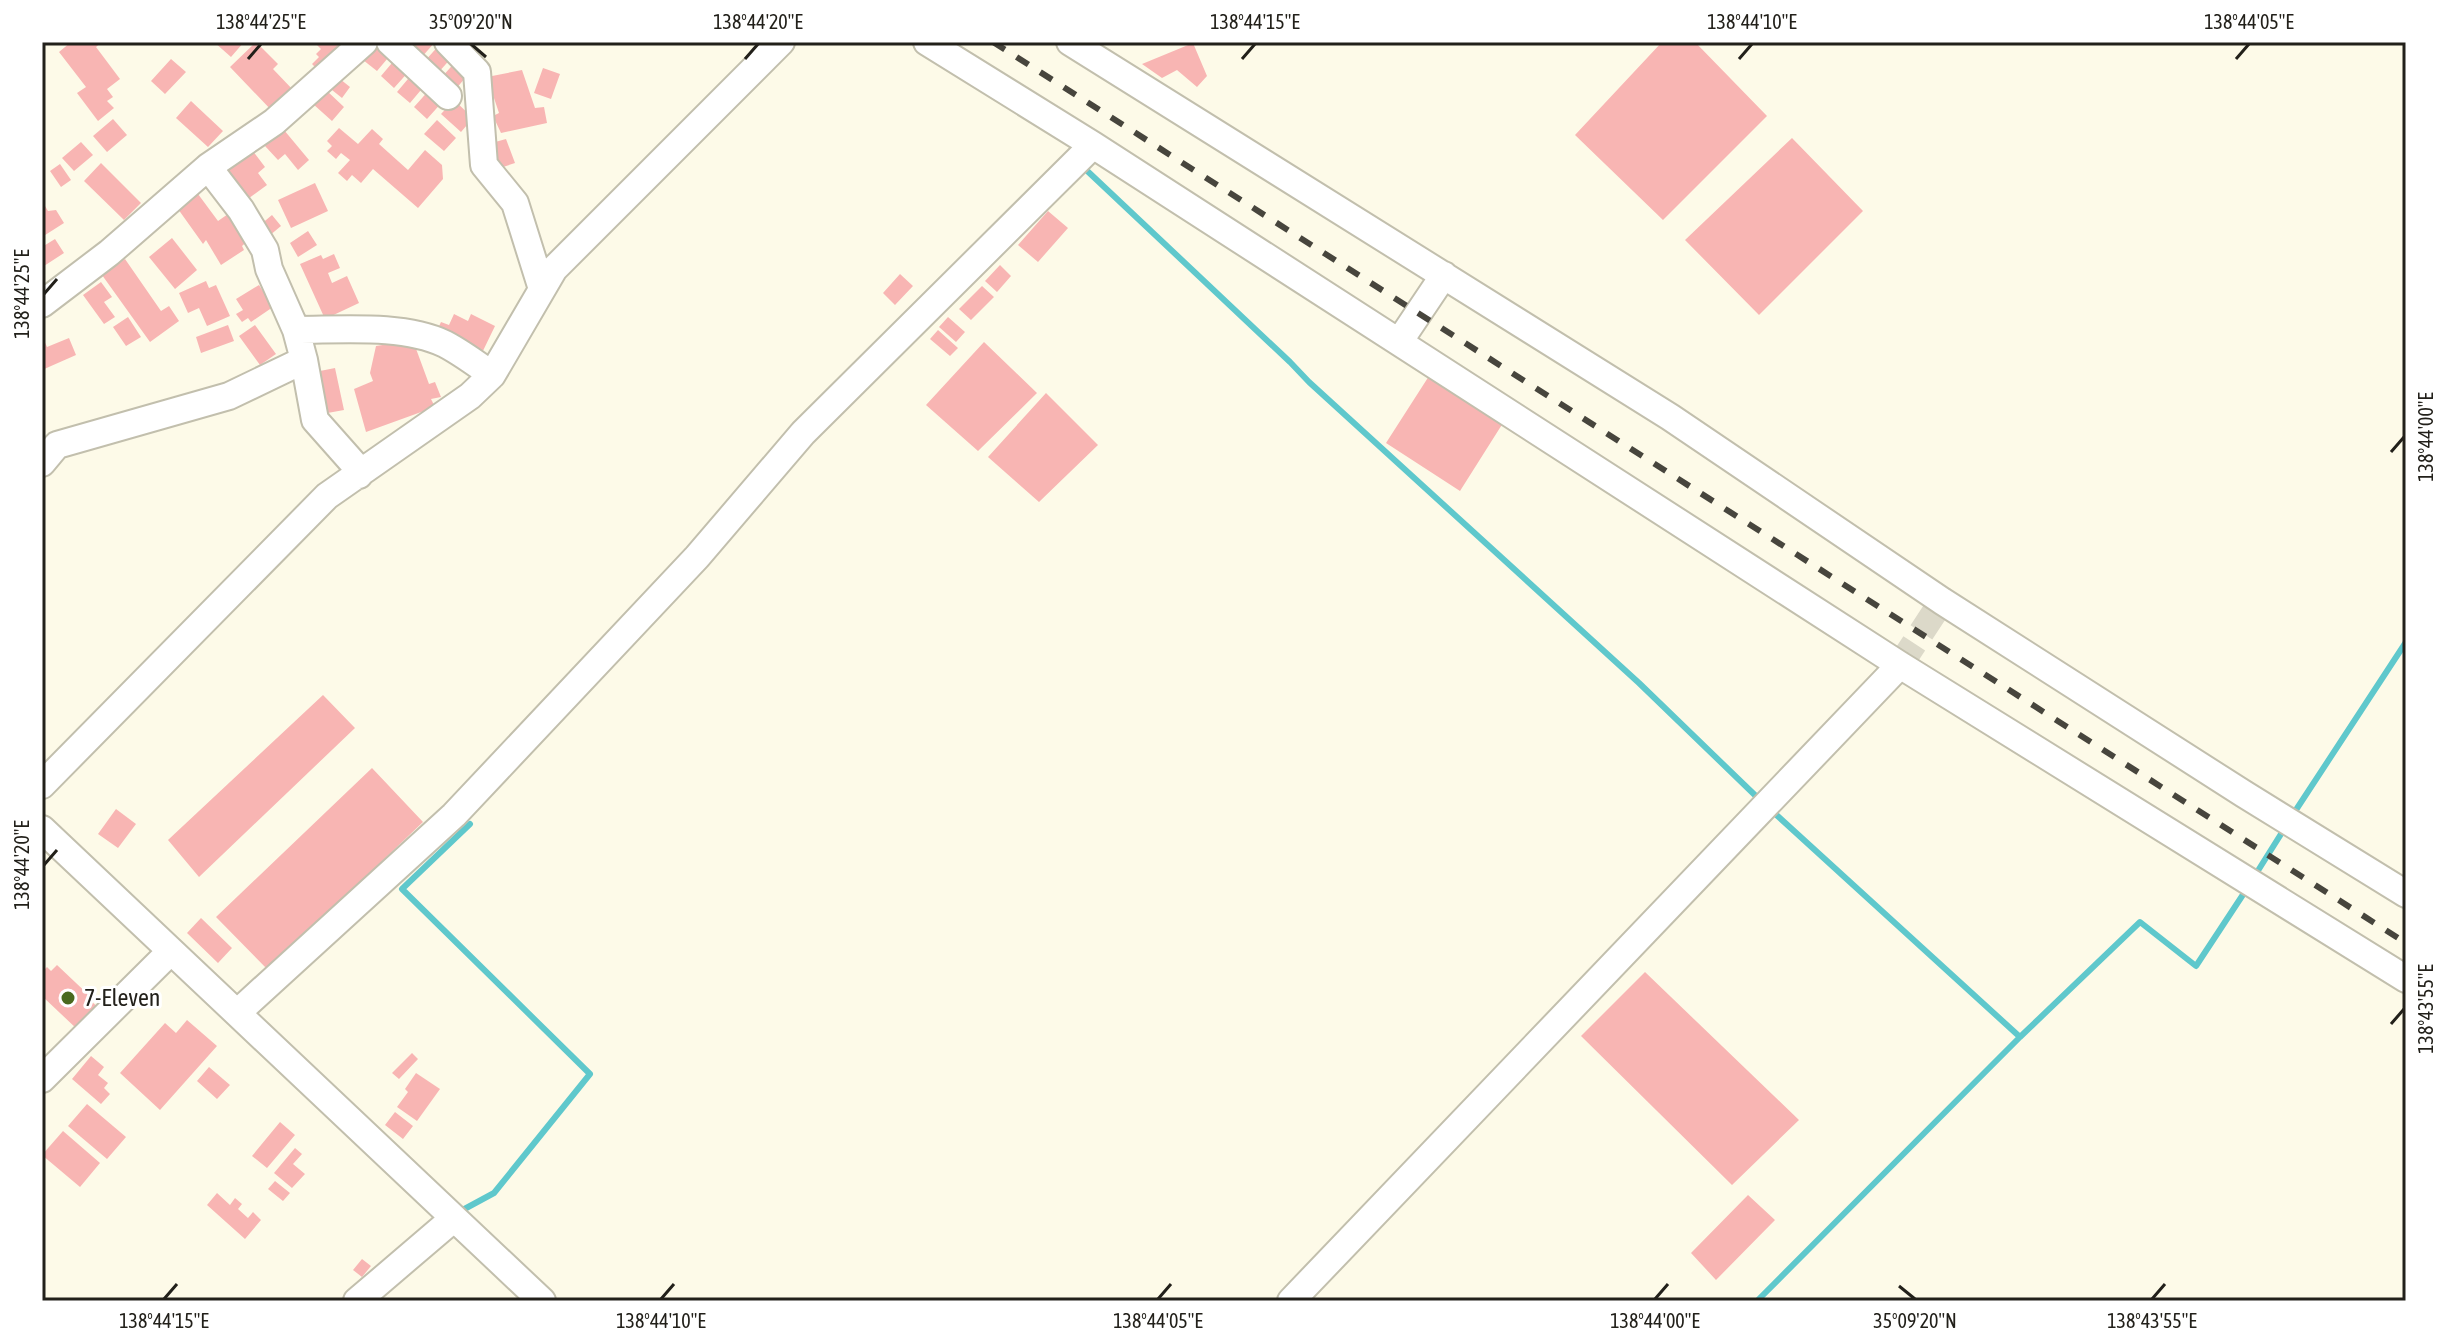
<svg xmlns="http://www.w3.org/2000/svg" width="2448" height="1343" viewBox="0 0 2448 1343" font-family="'Asap Condensed',sans-serif">
<rect width="100%" height="100%" fill="#fdfae8"/>
<g fill="none" stroke-linecap="round" stroke-linejoin="round">
<path stroke="#5fc8cc" stroke-width="6" d="M1082 166 1290 362 1309 382 1639 683 1760 800
M1771 810 2020 1037
M2292 816 2406 642
M2254 877 2286 826
M457 1213 494 1193 590 1074 402 889 470 824
M1757 1301 2020 1037 2140 922 2196 966 2248 887"/>
</g>
<path fill="#f8b5b3" d="M71 42H102L96 47 120 79 107 89 113 97 107 101 114 108 98 121 77 93 86 87 59 52Z
M214 42H244L231 57Z
M256 42 278 64 273 69 295 92 274 113 230 67Z
M314 42H356L323 75 312 64 319 57 316 54 321 49Z
M379 42 393 52 377 71 363 60Z
M412 42H435L421 58 408 46Z
M1662 42H1695L1767 116 1663 220 1575 135Z
M441 43 454 55 437 74 424 62Z
M1193 43 1207 76 1197 87 1177 70 1162 78 1142 64Z
M397 57 411 69 394 88 381 76Z
M171 59 186 72 165 94 151 81Z
M458 59 471 71 455 90 441 78Z
M543 68 560 74 551 99 534 93Z
M522 70 535 108 544 107 547 123 501 133 493 116 499 113 487 77Z
M413 73 426 84 410 103 397 92Z
M340 79 350 87 342 98 332 90Z
M431 88 444 100 427 119 414 107Z
M326 90 344 107 332 121 313 104Z
M454 100 473 118 461 132 441 114Z
M191 101 223 131 208 147 176 118Z
M113 119 127 135 107 152 93 136Z
M437 120 456 138 444 151 424 134Z
M339 128 358 144 372 129 383 139 379 144 408 170 425 150 442 165 443 179 418 208 373 169 361 183 352 175 347 181 338 173 350 160 341 153 336 159 327 151 332 146 327 141Z
M284 130 309 160 298 170 285 154 278 160 265 146Z
M1792 138 1863 211 1759 315 1685 240Z
M506 139 515 163 497 169 488 144Z
M81 142 93 155 74 171 62 158Z
M252 150 265 167 258 173 267 185 245 201 223 171Z
M101 163 141 203 124 220 84 181Z
M60 164 71 180 61 187 50 171Z
M315 183 328 211 291 228 278 200Z
M198 194 218 221 231 212 251 238 242 246 244 250 221 265 206 240 203 244 178 209Z
M42 201 48 211 56 210 64 223 42 237Z
M1048 211 1068 228 1038 262 1018 245Z
M272 215 281 226 269 236 260 225Z
M308 231 317 245 298 257 290 243Z
M172 238 197 270 175 289 149 257Z
M55 239 64 253 44 266 42 247Z
M334 254 340 268 328 273 332 283 347 276 359 303 325 319 300 264 321 255 323 259Z
M125 259 161 311 169 306 179 321 150 342 102 275Z
M1000 265 1011 276 997 292 985 281Z
M900 274 913 286 895 305 883 293Z
M206 281 209 288 216 285 230 316 207 326 199 308 188 313 179 293Z
M101 282 112 297 104 302 115 317 104 324 83 295Z
M259 285 273 307 251 322 248 318 242 322 236 314 243 310 236 299Z
M982 286 994 297 971 320 959 309Z
M454 314 468 321 471 314 495 326 480 357 435 335 441 322 449 325Z
M128 317 141 337 126 346 113 327Z
M948 317 965 332 956 342 939 327Z
M228 325 234 341 201 353 196 337Z
M255 325 276 354 260 365 239 336Z
M938 330 958 348 950 356 930 339Z
M42 336 47 347 69 338 76 355 42 370Z
M402 342 404 347 415 346 429 384 435 382 441 397 431 399 435 407 366 432 354 389 373 381 370 373 376 346Z
M984 342 1037 393 978 451 926 405Z
M335 368 344 410 322 414 313 376 321 377 320 371Z
M1429 376 1503 423 1460 491 1386 443Z
M1046 393 1098 445 1039 502 988 457Z
M323 695 355 728 199 877 168 840Z
M372 768 423 822 268 970 216 917Z
M116 809 136 824 118 848 98 834Z
M201 918 232 948 218 963 187 933Z
M57 965 94 1000 92 1002 99 1008 78 1030 42 996V972L47 967 51 971Z
M1645 972 1799 1120 1732 1185 1581 1036Z
M187 1020 217 1046 160 1110 120 1073 165 1023 176 1033Z
M412 1053 418 1059 399 1079 392 1073Z
M91 1056 104 1067 98 1075 108 1083 104 1088 110 1094 101 1104 72 1079Z
M209 1067 230 1085 217 1099 197 1081Z
M416 1073 440 1089 417 1121 397 1107 408 1092 405 1089Z
M87 1104 126 1137 107 1159 68 1126Z
M395 1112 413 1126 403 1139 385 1125Z
M280 1122 295 1135 267 1168 252 1156Z
M63 1131 100 1163 80 1187 42 1155Z
M295 1148 302 1154 293 1164 305 1174 292 1188 274 1173Z
M275 1181 290 1193 283 1201 268 1189Z
M217 1193 230 1205 235 1198 242 1204 238 1209 248 1218 253 1212 261 1220 245 1239 207 1205Z
M1748 1195 1775 1220 1716 1280 1691 1253Z
M362 1259 371 1266 362 1277 353 1270Z"/>
<g fill="none" stroke-linecap="round" stroke-linejoin="round">
<path stroke="#dcd9c9" stroke-width="26" stroke-dasharray="26 13" stroke-linecap="butt" d="M1900 665 1942 601"/>
<defs>
<path id="minor" d="M390 42 448 96
M448 42 477 72 484 165 515 203 542 289
M927 42 1093 145 1900 665 2406 979
M1070 42 1670 417 1942 601 2244 794 2406 894
M208 167 241 210 265 250 269 269 296 330 304 360 315 420 354 464 359 475
M42 304 109 253 208 167 274 122 364 42
M296 330C342 330 403 324 445 344 462 353 477 364 492 375
M1399 342 1444 275
M42 463 57 445 229 396 304 360
M42 785 327 496 470 396 492 375 554 269 781 42
M42 829 542 1301
M237 1013 454 815 697 557 803 433 1093 145
M42 1079 171 951
M357 1301 453 1219
M1291 1301 1900 665"/>
</defs>
<use href="#minor" stroke="#c2bfad" stroke-width="30"/>
<use href="#minor" stroke="#fff" stroke-width="26"/>
<path stroke="#47453d" stroke-width="6" stroke-dasharray="14 14" stroke-linecap="butt" d="M993 42 2406 943"/>
</g>
<path fill="none" stroke="#22201a" stroke-width="3" d="M471 44 486 57M248 59 261 44M745 59 758 44M1242 59 1255 44M1739 59 1752 44M2236 59 2249 44M44 294 57 279M2391 452 2404 437M44 865 57 850M2391 1024 2404 1009M1899 1286 1915 1299M164 1299 177 1284M661 1299 674 1284M1158 1299 1171 1284M1655 1299 1668 1284M2152 1299 2165 1284"/>
<circle fill="#4a691e" stroke="#fff" stroke-width="3" cx="68" cy="998" r="8"/>
<g text-anchor="middle" stroke-width="6" stroke-linejoin="round" paint-order="stroke">
<g font-size="24" fill="#22201a" stroke="#fff" text-anchor="start">
<text x="84" y="1006">7-Eleven</text>
</g>
</g>
<rect width="2448" height="1343" fill="none" stroke="#ffffff" stroke-width="88"/>
<rect x="44" y="44" width="2360" height="1255" fill="none" stroke="#22201a" stroke-width="3"/>
<g font-size="20" text-anchor="middle" fill="#22201a">
<text x="261" y="29">138°44'25"E</text>
<text x="471" y="29">35°09'20"N</text>
<text x="758" y="29">138°44'20"E</text>
<text x="1255" y="29">138°44'15"E</text>
<text x="1752" y="29">138°44'10"E</text>
<text x="2249" y="29">138°44'05"E</text>
<text transform="translate(22 294) rotate(-90)" y="7">138°44'25"E</text>
<text transform="translate(2426 437) rotate(-90)" y="7">138°44'00"E</text>
<text transform="translate(22 865) rotate(-90)" y="7">138°44'20"E</text>
<text transform="translate(2426 1009) rotate(-90)" y="7">138°43'55"E</text>
<text x="164" y="1328">138°44'15"E</text>
<text x="661" y="1328">138°44'10"E</text>
<text x="1158" y="1328">138°44'05"E</text>
<text x="1655" y="1328">138°44'00"E</text>
<text x="1915" y="1328">35°09'20"N</text>
<text x="2152" y="1328">138°43'55"E</text>
</g>
</svg>
